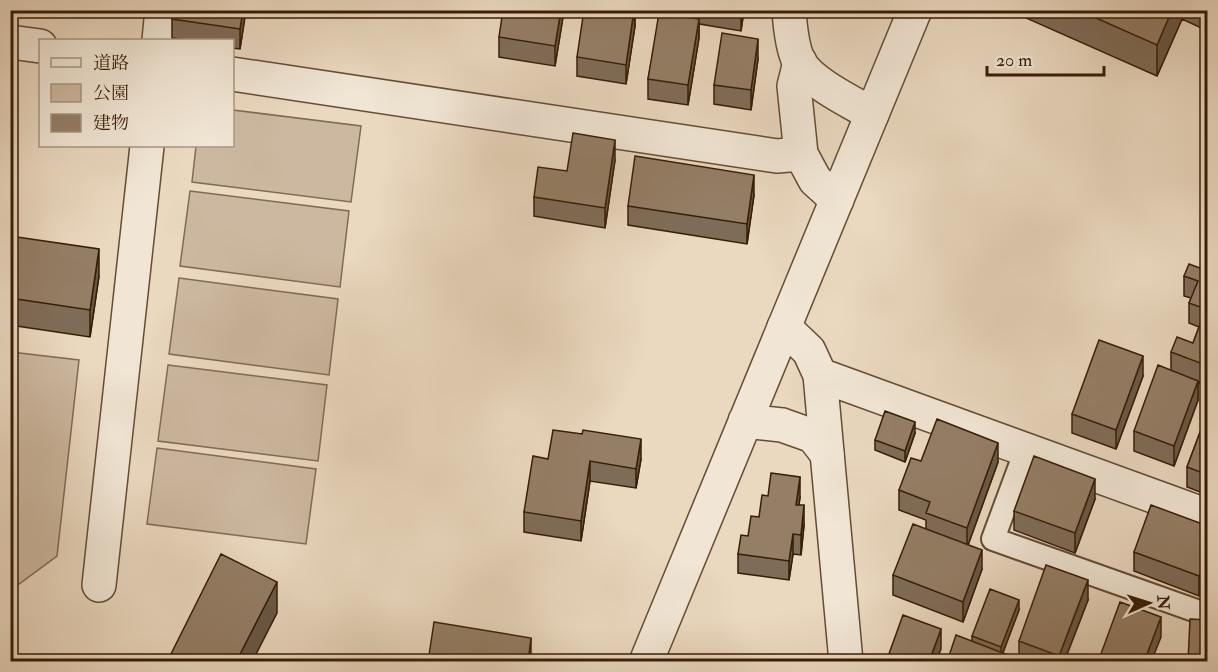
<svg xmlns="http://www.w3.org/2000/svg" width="1218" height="672" viewBox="0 0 1218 672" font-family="'IM FELL Double Pica','Noto Serif JP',serif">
<rect width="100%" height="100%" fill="#ead8bf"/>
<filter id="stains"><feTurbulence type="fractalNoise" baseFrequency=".00333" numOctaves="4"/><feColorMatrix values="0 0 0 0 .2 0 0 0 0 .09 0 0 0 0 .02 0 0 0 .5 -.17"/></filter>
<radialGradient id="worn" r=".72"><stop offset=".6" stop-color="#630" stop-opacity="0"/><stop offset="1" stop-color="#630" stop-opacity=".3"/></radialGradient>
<path fill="#ccb8a0" stroke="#826a53" stroke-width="1.5" d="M233 110 361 126 351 202 192 182 196 146H232Z
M190 191 349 211 340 287 180 266Z
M179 278 338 299 329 375 169 354Z
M11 352 79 360 57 556 11 590Z
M168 365 327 385 318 461 158 441Z
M157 448 316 469 306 544 147 524Z"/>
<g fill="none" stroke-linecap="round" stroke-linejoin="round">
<defs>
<path id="service" d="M1026 450 993 539 1208 615"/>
<path id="minor" d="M789 10C790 26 792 47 799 62 811 83 851 102 872 114
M159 40 162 10
M10 42 40 46
M232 74 777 156 801 154
M784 327 809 351 820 375 846 662
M820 375 1208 516
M99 585 147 146"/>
<path id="tertiary" d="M800 62 794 86 801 154 815 180 837 200
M745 421 782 425 813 436 827 454
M646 662 915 10"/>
</defs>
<use href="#service" stroke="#644c34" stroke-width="26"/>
<use href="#minor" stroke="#644c34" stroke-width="36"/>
<use href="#tertiary" stroke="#644c34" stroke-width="36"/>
<use href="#service" stroke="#f1e6d5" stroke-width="22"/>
<use href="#minor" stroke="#f1e6d5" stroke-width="33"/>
<use href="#tertiary" stroke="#f1e6d5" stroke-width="33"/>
</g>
<path fill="#7f6c58" stroke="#371d06" stroke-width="1.5" d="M173 10H246L240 49 232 48V40H187L172 38V19Z
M563 10V17L555 66 499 57V37Z
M635 10V26L626 84 577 76V57Z
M661 10H744L741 31 699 24V38L688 105 648 99V79Z
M1008 10H1208V31L1182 19 1157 76Z
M758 59 751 110 714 104V85Z
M615 160 605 228 534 216V197L567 171Z
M754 195 747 244 628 225V206Z
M10 236 99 276 90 337 10 325Z
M1208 271V386L1198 382V400L1174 466 1134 451V431L1171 370V352L1193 343 1199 327 1189 323V303L1191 298 1184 296V276Z
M1143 376 1116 449 1072 433V414Z
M1208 411V495L1187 487V467Z
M915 433 905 462 875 450V440Z
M582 434 641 459 636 488 590 481 581 541 524 532V512L548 459Z
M921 461 998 462 968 545 982 569 963 622 893 595V575L926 529V520L899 510V490Z
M768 496 800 497 799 505 804 525 801 555 793 554 789 580 738 573V554L759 517Z
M1095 499 1075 553 1014 530V511Z
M1208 526 1199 596 1134 571V552Z
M1088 600 1064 662H1021L1019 660V641Z
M1019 610 1003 653 1008 662 972 642V636Z"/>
<path fill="#685847" stroke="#371d06" stroke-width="1.5" d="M243 10H246L240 49V29Z
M561 10H563V17L555 66V46Z
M634 10 635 26 626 84V65Z
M741 10H744L741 31Z
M1172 10H1182V19L1157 76V45Z
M699 19V38L688 105V85Z
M758 39V59L751 110V90Z
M615 140V160L605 228V208Z
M754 175V195L747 244V224Z
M99 249V276L90 337V310Z
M1143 356V376L1116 449V430Z
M1198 381V400L1174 466V446Z
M915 422V433L905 462V451Z
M641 439V459L636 488V469Z
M998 443V462L967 548V528Z
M590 461V481L581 541V521Z
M800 477V497L796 524V505Z
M1095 479V499L1075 553V533Z
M804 505V525L801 555V535Z
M793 534V554L789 580V561Z
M982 550V569L963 622V602Z
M1208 555V575L1199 596V576Z
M1088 580V600L1064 662H1059V656Z
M277 582V613L252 662H236Z
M1019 600V610L1001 657V647Z
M1161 617V637L1151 662H1144Z
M941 629V649L936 662H929Z
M531 638V662H528Z"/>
<path fill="#947e66" stroke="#371d06" stroke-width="1.5" d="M173 10H243L240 29 172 19Z
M503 10H561L555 46 499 37Z
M584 10H634L626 65 577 57Z
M1078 10H1172L1157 45Z
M659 13 699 19 688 85 648 79Z
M722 33 758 39 751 90 714 85Z
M573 133 615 140 605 208 534 197 538 167 567 171Z
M635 156 754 175 747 224 628 206Z
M10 236 99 249 90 310 10 298Z
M1189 264 1208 271V310L1189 303 1198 281 1184 276Z
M1201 322 1208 324V366L1171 352 1177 337 1193 343Z
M1099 340 1143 356 1116 430 1072 414Z
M1158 365 1198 381 1174 446 1134 431Z
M885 411 915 422 905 451 875 440Z
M1208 411V475L1187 467Z
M937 419 998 443 967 528 926 513 930 502 899 490 911 458 921 461Z
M553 430 582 434 583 430 641 439 636 469 590 461 581 521 524 512 533 456 548 459Z
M1034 456 1095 479 1075 533 1014 511Z
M771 473 800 477 796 505H804L801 535 793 534 789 561 738 554 741 535 748 536 751 516 759 517 762 495 768 496Z
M1151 505 1208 526V555L1199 576 1134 552Z
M913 524 982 550 963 602 893 575Z
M221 554 277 582 236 662H167Z
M1046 565 1088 580 1059 656 1019 641Z
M990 589 1019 600 1001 647 972 636Z
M1120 602 1161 617 1144 662H1098Z
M903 615 941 629 929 662H886Z
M1190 619 1208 620V662H1188Z
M434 622 531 638 528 662H428Z
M956 635 1008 655 1005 662H947Z
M10 651 31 662H10Z"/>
<rect width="1218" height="672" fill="none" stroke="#ead8bf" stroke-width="36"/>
<rect x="12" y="12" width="1194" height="648" fill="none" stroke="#371d06" stroke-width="3"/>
<rect x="18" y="18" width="1182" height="636" fill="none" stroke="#371d06" stroke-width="1.5"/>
<rect x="39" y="39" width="195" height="108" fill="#f1e6d5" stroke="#a79682" stroke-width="1.5"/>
<rect x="51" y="58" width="30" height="9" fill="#f1e6d5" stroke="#a79682" stroke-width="1.5"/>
<text x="93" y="69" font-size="18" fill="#371d06">道路</text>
<rect x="51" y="84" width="30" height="18" fill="#ccb8a0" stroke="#a79682" stroke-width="1.5"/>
<text x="93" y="99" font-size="18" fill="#371d06">公園</text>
<rect x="51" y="114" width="30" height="18" fill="#947e66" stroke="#a79682" stroke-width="1.5"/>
<text x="93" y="129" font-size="18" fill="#371d06">建物</text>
<g transform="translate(1149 603) rotate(87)" stroke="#f1e6d5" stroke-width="4.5" paint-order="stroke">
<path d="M0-4.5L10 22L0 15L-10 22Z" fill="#371d06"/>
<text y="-9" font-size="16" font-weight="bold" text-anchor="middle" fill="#371d06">N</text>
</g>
<path d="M987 66v9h117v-9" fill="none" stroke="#371d06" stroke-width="3"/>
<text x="996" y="66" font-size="18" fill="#371d06" stroke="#f1e6d5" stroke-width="4.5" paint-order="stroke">20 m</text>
<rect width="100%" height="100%" filter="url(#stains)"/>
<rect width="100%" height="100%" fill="url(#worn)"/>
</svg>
